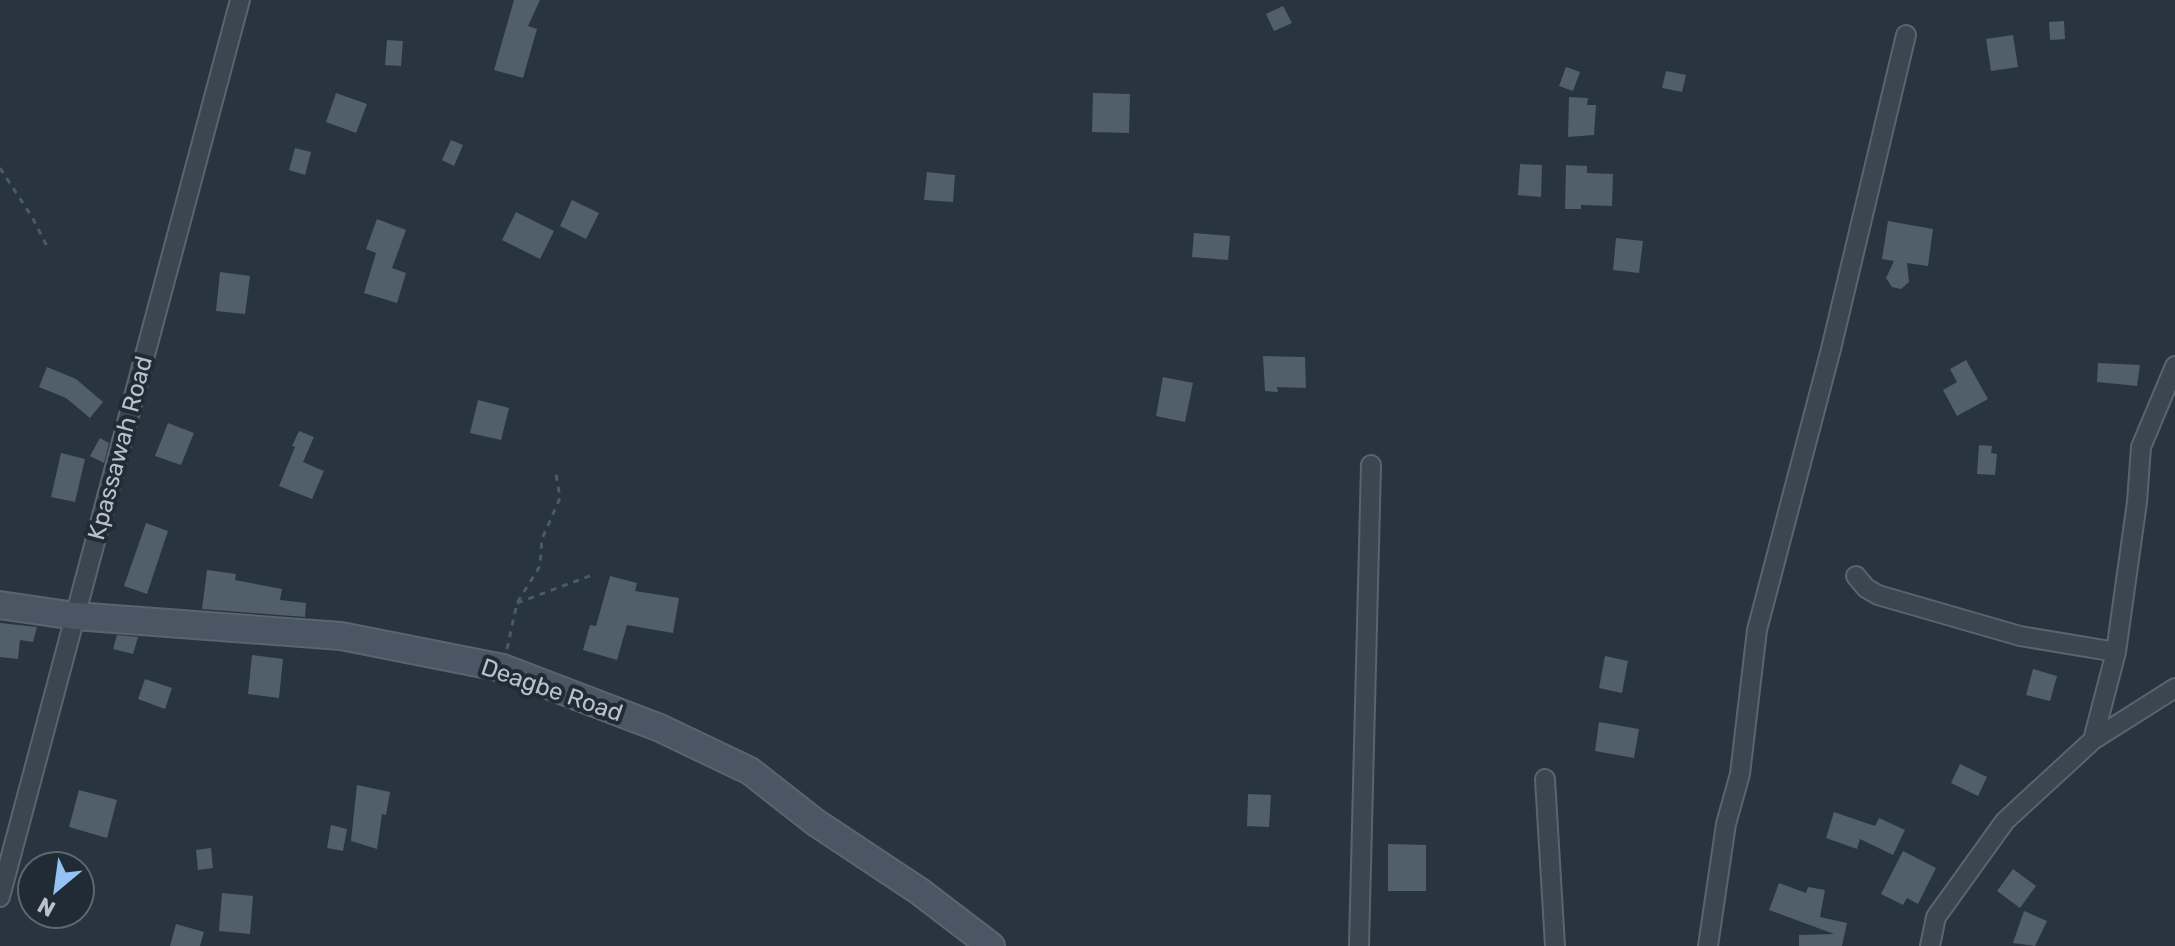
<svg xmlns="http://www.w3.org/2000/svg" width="2175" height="946" viewBox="0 0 2175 946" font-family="Rubik,sans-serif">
<rect width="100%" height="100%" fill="#283440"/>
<path fill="#515f6b" d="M514 0H540L528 26 537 29 523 78 494 70Z
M1283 6 1292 23 1274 31 1266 14Z
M2064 21 2065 39 2050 40 2049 22Z
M2013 35 2018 67 1991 71 1986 39Z
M387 40 403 41 401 66 385 65Z
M1566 67 1580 72 1573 91 1559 86Z
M1666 71 1686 75 1682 92 1662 88Z
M336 93 367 104 356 133 326 122Z
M1093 93 1130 94 1129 133 1092 132Z
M1569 97 1588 98 1587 105H1596L1594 135 1568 137Z
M451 140 463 145 454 166 442 160Z
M295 148 311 152 305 175 289 170Z
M1520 164 1542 165 1541 197 1518 195Z
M1566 165 1587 166V173L1613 174 1612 206 1581 205V209H1565Z
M927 172 955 175 953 202 924 200Z
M572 200 599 213 586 239 560 226Z
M516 212 554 231 540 259 502 240Z
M377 219 406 230 392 268 406 273 397 303 364 293 376 253 366 249Z
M1888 221 1933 229 1928 266 1907 263 1909 282 1901 289 1892 287 1886 278 1894 261 1882 259Z
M1194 233 1230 236 1228 260 1192 257Z
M1616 238 1643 241 1639 273 1613 270Z
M220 272 250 276 245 314 216 311Z
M1263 356 1305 357 1306 388 1277 387 1278 392 1265 391Z
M1966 360 1988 399 1957 416 1943 390 1957 382 1950 369Z
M2098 363 2140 365 2137 386 2097 382Z
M47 367 76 379 103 402 90 418 66 398 39 387Z
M1163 377 1193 383 1185 422 1156 416Z
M478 400 509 408 501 440 470 433Z
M168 423 194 433 181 465 155 456Z
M299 431 314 437 303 462 324 471 312 499 279 486 295 447 292 446Z
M100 438 109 443 104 463 90 456Z
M1979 445 1992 446 1991 453 1997 454 1995 475 1977 474Z
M61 453 85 459 75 502 51 497Z
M146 523 168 531 147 594 124 586Z
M207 570 236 574 235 580 282 589 280 600 306 603 305 617 202 609Z
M610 576 637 583 635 591 679 598 673 633 627 625 617 660 583 650 590 625 596 626Z
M0 623 37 627 33 642 20 640 18 659 0 657Z
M117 635 138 637 133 654 113 649Z
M252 655 283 659 279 698 248 694Z
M1605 656 1628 661 1622 693 1599 688Z
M2033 669 2057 676 2050 701 2026 695Z
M145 679 172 688 165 709 138 699Z
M1599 722 1639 729 1634 758 1595 751Z
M1960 764 1987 777 1978 796 1951 783Z
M357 785 390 792 386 815 382 814 377 849 351 841Z
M79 790 117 800 107 838 69 827Z
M1248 794 1271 795 1269 827 1247 826Z
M1834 812 1875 826 1879 818 1905 830 1893 855 1860 839 1857 849 1826 838Z
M331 825 347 829 343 851 327 848Z
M1388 844 1426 845V891H1388Z
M211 848 213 868 198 870 196 850Z
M1903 851 1936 868 1918 904 1907 898 1903 905 1881 894Z
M2013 869 2036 886 2020 908 1997 891Z
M1779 883 1806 893 1808 887 1825 890 1820 917 1847 923 1842 946H1799V935L1834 934 1769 910Z
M222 893 253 896 250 934 219 931Z
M2024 911 2047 921 2035 946 2013 943Z
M176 924 204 932 200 946H170Z"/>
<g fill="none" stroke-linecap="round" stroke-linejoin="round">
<defs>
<path id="street" d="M1856 576 1866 588 1878 595 2020 636 2116 652
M2093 740 2116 652 2137 502 2141 447 2175 366
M1545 779 1555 946
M0 897 240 0
M1359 946 1371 465
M1708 946 1726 824 1740 774 1757 630 1831 349 1906 35
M1930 946 1936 917 2005 821 2093 740 2175 688"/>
<path id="secondary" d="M0 605 75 616 341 636 503 668 660 728 750 771 815 822 919 891 991 946"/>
</defs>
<use href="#street" stroke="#5a646e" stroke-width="22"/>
<use href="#secondary" stroke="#5a646e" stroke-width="30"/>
<path stroke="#485d5e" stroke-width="3" stroke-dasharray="6 6" stroke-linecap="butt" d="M0 168 32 217 49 250
M517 603 595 574
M507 649 517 603 540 566 542 539 560 498 556 474"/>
<use href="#street" stroke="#3c4650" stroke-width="18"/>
<use href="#secondary" stroke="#4a5663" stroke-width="26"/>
</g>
<g text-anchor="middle" stroke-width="8" stroke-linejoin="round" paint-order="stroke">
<g font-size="24" fill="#b9c1cb" stroke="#202b36">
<text transform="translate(120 448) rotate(-75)" y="8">Kpassawah Road</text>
<text transform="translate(552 690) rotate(19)" y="8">Deagbe Road</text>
</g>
</g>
<g transform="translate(56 890) rotate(209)"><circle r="38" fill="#202b36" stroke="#5d6772" stroke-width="2"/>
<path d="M0-6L14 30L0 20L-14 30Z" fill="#95c2f3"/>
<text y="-12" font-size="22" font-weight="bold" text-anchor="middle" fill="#b9c1cb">N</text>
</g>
</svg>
